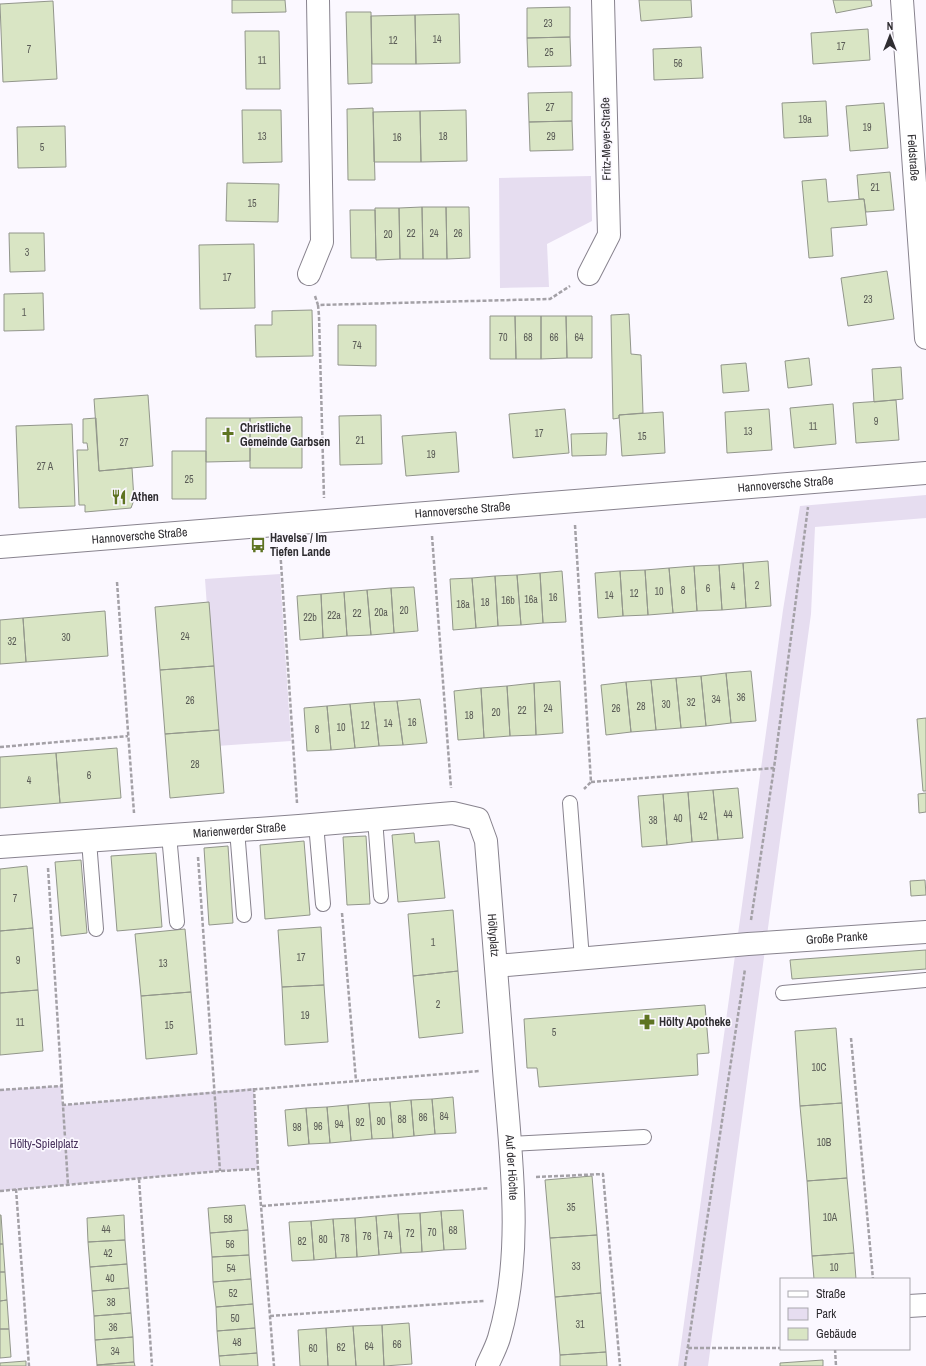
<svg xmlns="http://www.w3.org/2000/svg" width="926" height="1366" viewBox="0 0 926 1366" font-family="'Archivo Narrow',sans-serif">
<rect width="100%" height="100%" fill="#fbf8ff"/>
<path fill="#e6ddf0" d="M591 176 592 221 547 244 549 287 500 288 499 178Z
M926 495V518L815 527 811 614 708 1366H678L783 610 800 506Z
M280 574 291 741 217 746 205 579Z
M61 1086 62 1105 254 1088 258 1169 220 1171 0 1191V1090Z"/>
<path fill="#d9e5c4" stroke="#92968b" d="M232 0H285L286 12 232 13Z
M639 0H691L692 17 641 21Z
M833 0H871L872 6 836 13Z
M53 1 57 79 3 82 0 4Z
M570 7V37L527 38V8Z
M346 12H371L372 83 348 84Z
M459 14 460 63 416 64 415 15Z
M415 15 416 64H372L371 16Z
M868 29 870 60 813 64 811 33Z
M245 31H279L280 89H246Z
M570 37 571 66 528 67 527 38Z
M701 47 703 78 654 80 653 49Z
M572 92V121L529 122 528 93Z
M826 101 828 136 784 138 782 103Z
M884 103 888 148 850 151 846 106Z
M373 108 375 180H348L347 109Z
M242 110H281L282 162 243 163Z
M466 110 467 161 421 162 420 111Z
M420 111 421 162H374L373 112Z
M572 121 573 150 530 151 529 122Z
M65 126 66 167 18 168 17 127Z
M890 172 894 210 866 212 864 199H859L857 175Z
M826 179 828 202 864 199 867 225 831 228 833 256 809 258 802 181Z
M227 183 279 184 278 222 226 221Z
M422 207H446L447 259H423Z
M422 207 423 259H400L399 208Z
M446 207H469L470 258 447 259Z
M375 208H399L400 259 376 260Z
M350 210H375L376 258H351Z
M9 233H44L45 271 10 272Z
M254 244 255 308 200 309 199 245Z
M887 271 894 319 848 326 841 278Z
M43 293 44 330 4 331V294Z
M312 310 313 356 256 357 255 325H272V311Z
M629 314 631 354 641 355 643 413 619 415V418L613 419 611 315Z
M490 316H515L516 359H490Z
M515 316H541V359H516Z
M541 316H566L567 358 541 359Z
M566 316H592V358H567Z
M338 325H376V366L338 365Z
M809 358 812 385 788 388 785 361Z
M746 363 749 391 723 393 721 365Z
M901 367 903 399 874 402 872 369Z
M148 395 153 466 99 471 94 399Z
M896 400 899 440 856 443 853 403Z
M833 404 836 444 794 448 790 408Z
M565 409 569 453 513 458 509 414Z
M769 409 772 450 727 453 725 412Z
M663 412 665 453 622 456 619 415Z
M381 415 382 464 340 465 339 416Z
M302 417V468H250V418Z
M96 418 99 471 132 468 134 500 131 508 85 512V505H79L77 450H88L87 443H83V419Z
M206 418H250V461L206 462Z
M72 424 75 506 19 508 16 426Z
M456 432 459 472 406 476 402 436Z
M607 433 606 455 572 456 571 434Z
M172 451H206V499H172Z
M768 561 771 606 746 608 743 563Z
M743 563 746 608 722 610 719 565Z
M719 565 722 610 697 611 694 566Z
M694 566 697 611 673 613 669 568Z
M669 568 673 613 648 615 645 570Z
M645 570 648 615 623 616 620 571Z
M562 571 566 622 543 623 540 573Z
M620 571 623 616 598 618 595 573Z
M540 573 543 623 521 625 517 575Z
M517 575 521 625 498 626 495 576Z
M495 576 498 626 476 628 472 578Z
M472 578 476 628 453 630 450 579Z
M414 587 418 631 394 633 391 588Z
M391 588 394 633 371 635 367 590Z
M367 590 371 635 347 636 344 592Z
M344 592 347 636 323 638 321 594Z
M321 594 323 638 300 640 297 596Z
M209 602 214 666 160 670 155 607Z
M105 611 108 656 26 662 23 618Z
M23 618 26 662 0 664V620Z
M214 666 219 730 165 734 160 670Z
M751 671 756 721 731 723 726 673Z
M726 673 731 723 706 726 701 676Z
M701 676 706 726 681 728 676 678Z
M676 678 681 728 656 730 651 680Z
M651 680 656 730 631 732 626 682Z
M560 681 563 733 536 735 534 683Z
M626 682 631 732 606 735 601 685Z
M534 683 536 735 510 736 507 686Z
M507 686 510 736 484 738 481 688Z
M481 688 484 738 458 740 454 691Z
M420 699 427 743 403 745 397 701Z
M397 701 403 745 379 746 374 702Z
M374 702 379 746 355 748 350 704Z
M350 704 355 748 331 750 327 706Z
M327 706 331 750 307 751 304 708Z
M926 718V791H923L917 719Z
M219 730 224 793 170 798 165 734Z
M117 748 121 798 60 803 56 753Z
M56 753 60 803 0 808V757Z
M738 788 743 838 718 840 713 790Z
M713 790 718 840 692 842 688 792Z
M688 792 692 842 667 845 663 794Z
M926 793V812L919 813 918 794Z
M663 794 667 845 642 847 638 796Z
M414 833 415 843 439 841 445 898 398 902 392 835Z
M366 836 370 904 347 905 343 837Z
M304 841 310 915 265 919 260 845Z
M228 846 233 923 209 925 204 848Z
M156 853 162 927 117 931 111 856Z
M81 860 87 933 61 936 55 862Z
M27 866 33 928 0 931V869Z
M925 880 926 895 911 896 910 881Z
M453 910 458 971 413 976 408 914Z
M321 927 324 985 282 987 278 930Z
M33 928 38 990 0 993V931Z
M185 929 191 992 141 996 135 934Z
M926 950V969L792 979 790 960Z
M458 971 463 1033 419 1038 413 976Z
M324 985 328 1042 285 1045 282 987Z
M38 990 43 1051 0 1055V993Z
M191 992 197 1054 146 1059 141 996Z
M705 1005 709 1053 697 1054 698 1075 539 1087 537 1068H527L524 1019Z
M836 1028 842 1103 800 1106 795 1031Z
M453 1097 456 1133 435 1134 432 1099Z
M432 1099 435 1134 414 1136 411 1100Z
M411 1100 414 1136 393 1138 390 1102Z
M390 1102 393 1138 372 1139 369 1103Z
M369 1103 372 1139 351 1141 348 1105Z
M842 1103 847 1178 807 1181 800 1106Z
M348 1105 351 1141 330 1143 327 1107Z
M327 1107 330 1143 309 1144 306 1108Z
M306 1108 309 1144 288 1146 285 1110Z
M592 1176 597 1235 550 1238 545 1180Z
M847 1178 854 1253 812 1256 807 1181Z
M245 1205 248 1230 210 1233 208 1208Z
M463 1210 466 1249 444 1250 441 1211Z
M441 1211 444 1250 422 1252 420 1213Z
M420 1213 422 1252 401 1253 398 1214Z
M398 1214 401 1253 379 1255 376 1216Z
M0 1215H1L3 1244H0Z
M124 1215 125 1240 88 1242 87 1218Z
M376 1216 379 1255 357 1257 355 1218Z
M355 1218 357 1257 336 1258 333 1219Z
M333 1219 336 1258 314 1260 311 1221Z
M311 1221 314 1260 292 1261 289 1222Z
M248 1230 249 1255 212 1257 210 1233Z
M597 1235 601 1293 555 1297 550 1238Z
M125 1240 127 1264 90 1267 88 1242Z
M0 1244H3L5 1272H0Z
M854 1253 856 1279H814L812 1256Z
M249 1255 251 1279 213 1282 212 1257Z
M127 1264 129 1288 92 1291 90 1267Z
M0 1272H5L7 1300 0 1301Z
M251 1279 253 1304 216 1307 213 1282Z
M129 1288 131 1313 94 1316 92 1291Z
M601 1293 606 1352 560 1355 555 1297Z
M7 1300 9 1329H0V1301Z
M253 1304 255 1328 217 1331 216 1307Z
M131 1313 133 1337 95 1340 94 1316Z
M409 1323 412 1364 384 1366 382 1325Z
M382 1325 384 1366H356L353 1326Z
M353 1326 356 1366H328L326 1328Z
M255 1328 257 1353 219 1356 217 1331Z
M326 1328 328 1366H300L298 1330Z
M0 1329H9L11 1357 0 1358Z
M133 1337 134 1362 97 1365 95 1340Z
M606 1352 607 1366H560V1355Z
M257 1353 258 1366H220L219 1356Z
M823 1360V1366H780V1363Z
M26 1361V1366H0V1363Z
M134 1362 135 1366H97V1365Z"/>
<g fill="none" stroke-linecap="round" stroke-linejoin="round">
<defs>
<path id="service" d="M570 803 582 959
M375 819 381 896
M316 824 323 904
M237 830 244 915
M169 835 177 922
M89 841 96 929
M783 993 926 980
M510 1144 644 1137"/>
<g id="minor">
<path id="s1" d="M902 0 926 338"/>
<path d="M309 274 322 242 318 0"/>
<path d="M589 274 609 235 603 0"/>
<path id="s2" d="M0 847 299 826 453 813 478 819 486 841C492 917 498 994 504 1070 511 1158 524 1253 499 1338 496 1348 491 1357 487 1366"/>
<path id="s3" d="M496 966 748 944 926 932"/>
<path d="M909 1306 926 1305"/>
</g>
<g id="tertiary">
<path id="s4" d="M0 547 926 473"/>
</g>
</defs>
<use href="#service" stroke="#88838e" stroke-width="16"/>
<use href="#minor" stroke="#88838e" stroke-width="24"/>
<use href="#tertiary" stroke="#88838e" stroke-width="24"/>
<path stroke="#a4a1a7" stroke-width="2.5" stroke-dasharray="4 2" stroke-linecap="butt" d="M315 296 318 305 550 299 570 286
M318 305 319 316 324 498
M575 525 591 782 584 789
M432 536 451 788
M280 548 297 803
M117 582 134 813
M0 747 128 736
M591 782 774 768
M198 857 220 1171
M48 868 68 1185
M342 913 356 1081
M751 920 774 768 808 507
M851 1038 873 1279
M254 1088 258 1169 274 1366
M0 1090 61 1086
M62 1105 480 1071
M536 1177 603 1174 620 1366
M139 1179 152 1366
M16 1189 29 1366
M0 1191 220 1171 258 1169
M262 1206 489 1188
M270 1316 484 1301
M688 1348H781
M835 1349 836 1366
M685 1366 745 969"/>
<use href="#service" stroke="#fff" stroke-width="14"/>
<use href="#minor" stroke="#fff" stroke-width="22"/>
<use href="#tertiary" stroke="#fff" stroke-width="22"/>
</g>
<defs>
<symbol id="church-bare" viewBox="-9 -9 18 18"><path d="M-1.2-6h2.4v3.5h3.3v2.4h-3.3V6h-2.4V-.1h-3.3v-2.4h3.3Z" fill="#5e7322" stroke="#fbf8ff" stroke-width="2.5" paint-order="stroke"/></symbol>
<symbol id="restaurant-bare" viewBox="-9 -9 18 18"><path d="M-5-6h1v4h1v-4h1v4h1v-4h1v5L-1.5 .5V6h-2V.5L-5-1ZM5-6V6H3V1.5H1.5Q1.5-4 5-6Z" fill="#5e7322" stroke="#fbf8ff" stroke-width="2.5" paint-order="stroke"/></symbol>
<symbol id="bus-bare" viewBox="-9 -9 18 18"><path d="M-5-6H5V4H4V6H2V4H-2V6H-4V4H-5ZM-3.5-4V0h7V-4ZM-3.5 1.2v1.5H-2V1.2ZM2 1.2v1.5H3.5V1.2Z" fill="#5e7322" stroke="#fbf8ff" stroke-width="2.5" paint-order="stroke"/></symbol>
<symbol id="pharmacy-bare" viewBox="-9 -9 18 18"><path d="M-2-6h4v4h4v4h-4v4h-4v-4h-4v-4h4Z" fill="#5e7322" stroke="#fbf8ff" stroke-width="2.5" paint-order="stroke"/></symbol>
</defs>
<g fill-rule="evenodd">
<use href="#church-bare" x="217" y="424" width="22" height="22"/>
<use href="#restaurant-bare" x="108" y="486" width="22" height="22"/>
<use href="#bus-bare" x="247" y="534" width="22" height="22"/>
<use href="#pharmacy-bare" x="636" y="1011" width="22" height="22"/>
</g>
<g text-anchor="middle" stroke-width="3.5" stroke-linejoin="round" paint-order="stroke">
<g font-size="10" fill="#5a5b56">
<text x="548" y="27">23</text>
<text x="437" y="43">14</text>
<text x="393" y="44">12</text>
<text x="841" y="50">17</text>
<text x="29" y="53">7</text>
<text x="549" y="56">25</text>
<text x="262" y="64">11</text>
<text x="678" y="67">56</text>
<text x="550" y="111">27</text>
<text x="805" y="123">19a</text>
<text x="867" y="131">19</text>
<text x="262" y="140">13</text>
<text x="443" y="140">18</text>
<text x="551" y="140">29</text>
<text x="397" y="141">16</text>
<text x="42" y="151">5</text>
<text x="875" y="191">21</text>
<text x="252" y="207">15</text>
<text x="411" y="237">22</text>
<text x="434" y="237">24</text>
<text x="458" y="237">26</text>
<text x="388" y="238">20</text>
<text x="27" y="256">3</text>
<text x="227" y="281">17</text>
<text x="868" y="303">23</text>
<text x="24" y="316">1</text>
<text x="503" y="341">70</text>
<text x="528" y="341">68</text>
<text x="554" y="341">66</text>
<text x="579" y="341">64</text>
<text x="357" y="349">74</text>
<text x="876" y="425">9</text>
<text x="813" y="430">11</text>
<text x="748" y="435">13</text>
<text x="539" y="437">17</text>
<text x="642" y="440">15</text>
<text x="360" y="444">21</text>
<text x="124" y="446">27</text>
<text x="431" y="458">19</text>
<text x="45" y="470">27 A</text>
<text x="189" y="483">25</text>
<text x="757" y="589">2</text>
<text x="733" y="590">4</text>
<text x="708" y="592">6</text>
<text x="683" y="594">8</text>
<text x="659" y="595">10</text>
<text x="634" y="597">12</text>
<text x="609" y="599">14</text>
<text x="553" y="601">16</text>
<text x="531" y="603">16a</text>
<text x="508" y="604">16b</text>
<text x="485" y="606">18</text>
<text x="463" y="608">18a</text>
<text x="404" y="614">20</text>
<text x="381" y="616">20a</text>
<text x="357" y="617">22</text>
<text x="334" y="619">22a</text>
<text x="310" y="621">22b</text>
<text x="185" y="640">24</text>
<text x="66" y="641">30</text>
<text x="12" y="645">32</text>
<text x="741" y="701">36</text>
<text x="716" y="703">34</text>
<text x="190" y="704">26</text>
<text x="691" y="706">32</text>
<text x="666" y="708">30</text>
<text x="641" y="710">28</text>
<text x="548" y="712">24</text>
<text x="616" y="712">26</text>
<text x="522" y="714">22</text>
<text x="496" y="716">20</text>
<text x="469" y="719">18</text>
<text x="412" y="726">16</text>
<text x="388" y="727">14</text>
<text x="365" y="729">12</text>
<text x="341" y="731">10</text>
<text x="317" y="733">8</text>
<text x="195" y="768">28</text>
<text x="89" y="779">6</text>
<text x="29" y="784">4</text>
<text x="728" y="818">44</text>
<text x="703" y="820">42</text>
<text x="678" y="822">40</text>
<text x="653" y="824">38</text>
<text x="15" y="902">7</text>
<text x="433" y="946">1</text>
<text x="301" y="961">17</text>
<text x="18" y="964">9</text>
<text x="163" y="967">13</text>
<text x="438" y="1008">2</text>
<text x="305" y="1019">19</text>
<text x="20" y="1026">11</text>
<text x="169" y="1029">15</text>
<text x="554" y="1036">5</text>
<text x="819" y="1071">10C</text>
<text x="444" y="1120">84</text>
<text x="423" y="1121">86</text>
<text x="402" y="1123">88</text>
<text x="381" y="1125">90</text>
<text x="360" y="1126">92</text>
<text x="339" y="1128">94</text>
<text x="318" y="1130">96</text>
<text x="297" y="1131">98</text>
<text x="824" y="1146">10B</text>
<text x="571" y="1211">35</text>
<text x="830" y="1221">10A</text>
<text x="228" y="1223">58</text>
<text x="106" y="1233">44</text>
<text x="453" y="1234">68</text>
<text x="432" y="1236">70</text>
<text x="410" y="1237">72</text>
<text x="388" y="1239">74</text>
<text x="367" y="1240">76</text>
<text x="345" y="1242">78</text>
<text x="323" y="1243">80</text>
<text x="302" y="1245">82</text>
<text x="230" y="1248">56</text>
<text x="108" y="1257">42</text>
<text x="576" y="1270">33</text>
<text x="834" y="1271">10</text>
<text x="231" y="1272">54</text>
<text x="110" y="1282">40</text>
<text x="233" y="1297">52</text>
<text x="111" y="1306">38</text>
<text x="235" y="1322">50</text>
<text x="580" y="1328">31</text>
<text x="113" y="1331">36</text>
<text x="237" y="1346">48</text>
<text x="397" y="1348">66</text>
<text x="369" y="1350">64</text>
<text x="341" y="1351">62</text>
<text x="313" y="1352">60</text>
<text x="115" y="1355">34</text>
</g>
<g font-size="12" fill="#2f2d31" stroke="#fbf8ff">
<text transform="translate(606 139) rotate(-91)" y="4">Fritz-Meyer-Straße</text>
<text dy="4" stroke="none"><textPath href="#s1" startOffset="158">Feldstraße</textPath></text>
<text dy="4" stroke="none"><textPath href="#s4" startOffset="788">Hannoversche Straße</textPath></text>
<text dy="4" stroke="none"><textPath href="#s4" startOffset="464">Hannoversche Straße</textPath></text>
<text dy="4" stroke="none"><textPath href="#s4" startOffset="140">Hannoversche Straße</textPath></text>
<text dy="4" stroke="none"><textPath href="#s2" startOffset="240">Marienwerder Straße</textPath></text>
<text dy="4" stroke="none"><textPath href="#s2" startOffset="598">Höltyplatz</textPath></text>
<text dy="4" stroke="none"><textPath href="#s3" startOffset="342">Große Pranke</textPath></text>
<text dy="4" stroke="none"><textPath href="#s2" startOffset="831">Auf der Höchte</textPath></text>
</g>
<g font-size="12" font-weight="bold" fill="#2f2d31" stroke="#fbf8ff" text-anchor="start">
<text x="240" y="432">Christliche<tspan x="240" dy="14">Gemeinde Garbsen</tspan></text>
<text x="131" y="501">Athen</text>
<text x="270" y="542">Havelse / Im<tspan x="270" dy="14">Tiefen Lande</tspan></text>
<text x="659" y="1026">Hölty Apotheke</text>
</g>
<g font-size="12" fill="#49335d" stroke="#fbf8ff">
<text x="44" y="1148">Hölty-Spielplatz</text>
</g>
</g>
<rect x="780" y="1278" width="130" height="72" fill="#fbf8ff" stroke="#a9a7ad"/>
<rect x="788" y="1291" width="20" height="6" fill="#ffffff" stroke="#a9a7ad"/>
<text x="816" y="1298" font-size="12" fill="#2f2d31">Straße</text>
<rect x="788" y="1308" width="20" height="12" fill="#e6ddf0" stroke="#a9a7ad"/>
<text x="816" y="1318" font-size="12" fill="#2f2d31">Park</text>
<rect x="788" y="1328" width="20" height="12" fill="#d9e5c4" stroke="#a9a7ad"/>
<text x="816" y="1338" font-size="12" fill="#2f2d31">Gebäude</text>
<g transform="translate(890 36)" stroke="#fbf8ff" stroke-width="3" paint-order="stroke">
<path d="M0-3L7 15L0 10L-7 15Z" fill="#2f2d31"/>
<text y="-6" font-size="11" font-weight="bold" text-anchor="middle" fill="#2f2d31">N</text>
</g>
</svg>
